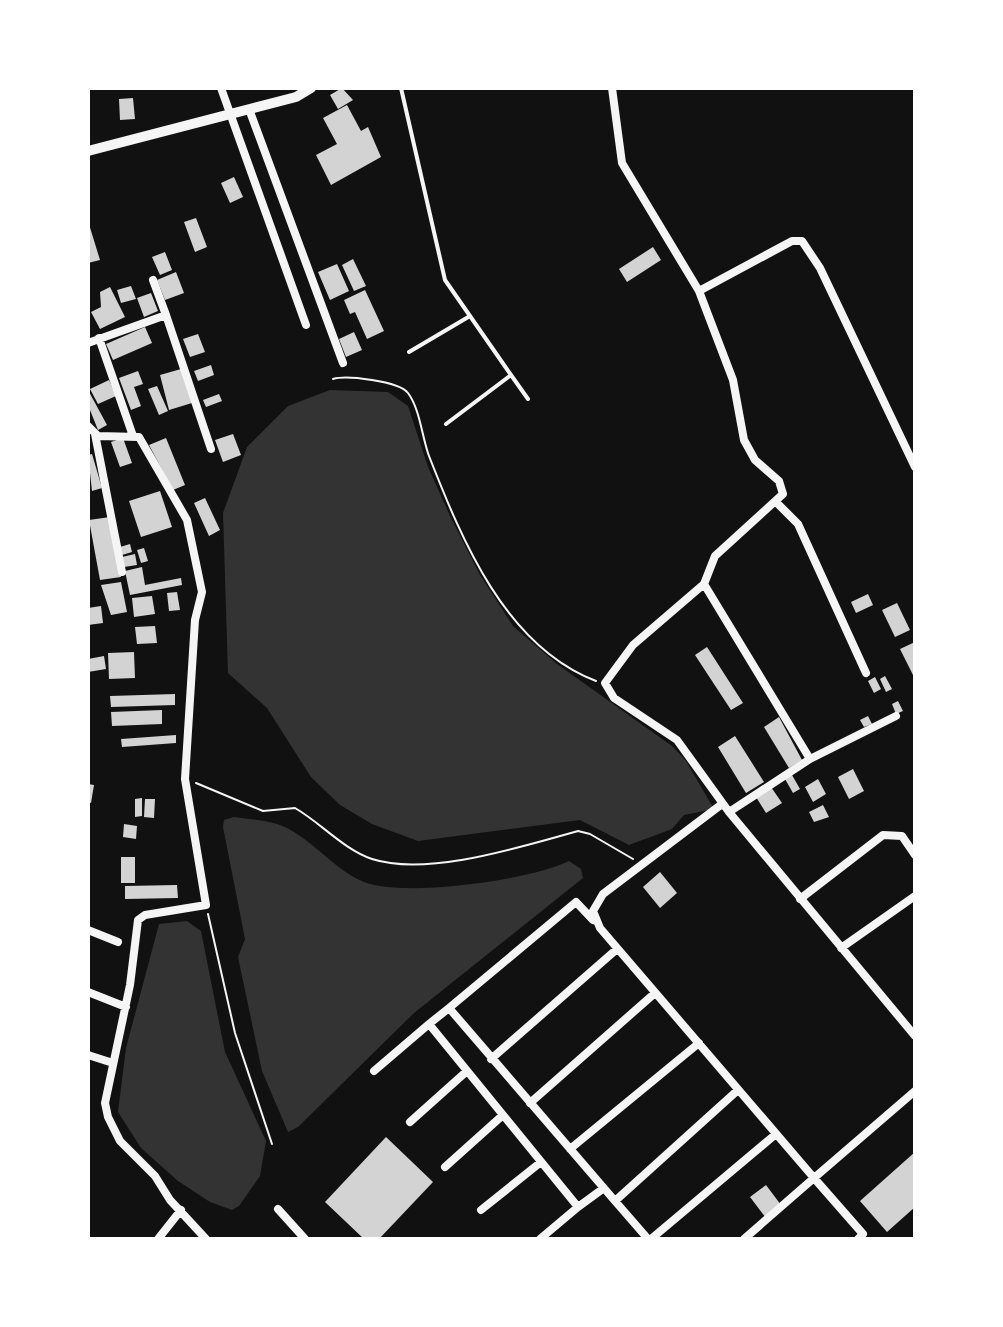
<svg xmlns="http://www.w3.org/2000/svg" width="1003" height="1327" viewBox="0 0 1003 1327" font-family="'Fira Sans',sans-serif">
<rect width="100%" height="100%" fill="#111"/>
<path fill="#333" d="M330 390 388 392 408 406 428 467 451 518 480 575 513 626 557 664 672 746 686 761 714 809 684 815 672 829 629 845 580 820 418 841 372 824 340 805 311 777 267 708 228 673 223 513 247 447 288 406Z
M234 817C248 819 263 820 277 824 310 835 332 869 364 882 404 898 531 880 569 861L581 869 583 878 414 1013 298 1127 288 1132 262 1071 238 957 245 939 223 827 224 820Z
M187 921 201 931 225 1052 266 1141 260 1176 239 1206 232 1210 210 1202 178 1181 141 1148 118 1112 126 1048 159 924Z"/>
<path fill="#d3d3d3" d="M342 88 353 100 338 109 330 95Z
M133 98 135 119 120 120 119 99Z
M347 105 361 131 368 127 381 157 331 185 316 155 337 144 323 118Z
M234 177 243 197 230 203 221 183Z
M196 218 207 247 195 252 184 222Z
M88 221 100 260 88 263Z
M653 247 661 260 627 282 619 269Z
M165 252 172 270 160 275 152 257Z
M353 259 366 286 354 291 342 265Z
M337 264 349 291 330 300 318 272Z
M176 272 184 293 165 300 157 280Z
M131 286 136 299 121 303 117 290Z
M110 287 125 317 100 329 91 312 101 307 100 292Z
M365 290 384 331 367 339 355 312 350 314 344 300Z
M151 293 158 311 144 317 137 298Z
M145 327 152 343 113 360 106 344Z
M354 332 362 350 346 357 339 339Z
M198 334 205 352 190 357 183 339Z
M211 365 214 375 198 381 194 371Z
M181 369 192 403 169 410 160 375Z
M138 371 143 384 134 387 141 406 131 410 119 378Z
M109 380 116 396 98 404 90 389Z
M157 386 168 411 159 415 148 389Z
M88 390 107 425 98 430 88 405Z
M219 394 222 401 206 407 203 400Z
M233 434 241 455 223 462 215 440Z
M123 438 132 463 120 467 111 442Z
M166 438 185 485 173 490 149 445Z
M92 454 102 488 92 491 88 455Z
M160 491 172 527 141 537 129 501Z
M205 498 220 530 209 536 194 503Z
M110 517 121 577 100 580 89 520Z
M130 544 132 552 122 555 120 547Z
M144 548 148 561 141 563 137 550Z
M135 554 137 565 124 567 122 557Z
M142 567 145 585 181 578 182 585 130 595 125 571Z
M121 582 127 612 111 615 101 585Z
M177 592 180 610 169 611 167 593Z
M868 594 873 605 856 613 851 602Z
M152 596 155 614 134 617 132 598Z
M897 603 910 630 895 637 882 610Z
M101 606 103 623 88 625V608Z
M155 626 157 643 137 644 135 627Z
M915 642V679L900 649Z
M707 647 743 703 731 710 695 655Z
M134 652 135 678 109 679 108 653Z
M104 656 106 669 88 672V659Z
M885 676 892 689 886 692 880 679Z
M875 677 881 689 874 693 868 681Z
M175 694V705L111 707 110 696Z
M898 701 903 711 896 714 892 704Z
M162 710V724L112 726 111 712Z
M868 716 872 724 864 727 860 720Z
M779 717 802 760 789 768 764 727Z
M176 735V743L122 747 121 739Z
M735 736 764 782 746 793 718 747Z
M853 769 864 791 849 799 838 777Z
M792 775 800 789 793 793 785 779Z
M818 779 826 794 813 802 805 787Z
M88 784 94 785 91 803 88 802Z
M771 787 782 803 766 813 756 797Z
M142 798V816L135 817V799Z
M145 799H155L154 818 144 817Z
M823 805 829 817 814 822 809 812Z
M124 824 137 826 136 839 123 837Z
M121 857H135V883H121Z
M660 872 677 893 660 908 643 887Z
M177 885 178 898 125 899V886Z
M386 1137 433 1182 379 1239H364L325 1202Z
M915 1152V1207L887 1232 860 1201Z
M766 1185 781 1205 766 1218 750 1197Z"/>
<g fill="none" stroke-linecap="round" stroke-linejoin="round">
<path stroke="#f5f5f5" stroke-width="2" d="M333 379C346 375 399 381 408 393 420 409 422 437 429 456 462 540 505 646 596 681
M196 783 263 811 295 808C321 823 343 849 372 859 428 877 523 846 578 831L590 834 633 859
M208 914 235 1033 272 1144"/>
<path stroke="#f5f5f5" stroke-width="4" d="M401 88 445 280 470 316 409 352
M511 375 528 399
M446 424 511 375 470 316"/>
<path stroke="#f5f5f5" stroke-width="8" d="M221 88 306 325
M612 88 622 163 699 291 792 241H802L820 268 915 467
M249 109 343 363
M153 280 166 315
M699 291 733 380 744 440 755 460 779 481 783 494 715 556 704 584 633 645 605 683 614 698 677 740 729 812
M99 338 133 436
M88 343 166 315 211 449
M88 426 98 436 139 437 187 520 202 592 195 620 185 779 206 905 145 915 138 920 130 985 105 1103 108 1117 120 1141 155 1176 170 1200 206 1239
M95 434 122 572
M777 503 798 524 866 673
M704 584 810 759
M896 716 810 759 729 812 915 1036
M722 804 603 894 593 911 600 928 814 1178 744 1239
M800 899 883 835 902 836 915 855
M593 920 576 902 449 1008 615 1201 738 1090
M88 930 118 942
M841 948 915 896
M88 992 126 1007
M429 1024 449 1008
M88 1055 113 1063
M491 1059 617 949
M374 1071 429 1024 578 1207 604 1188
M530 1103 655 993
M410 1122 467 1071
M570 1149 699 1043
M445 1167 503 1115
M615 1201 648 1239
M278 1209 305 1239
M481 1210 541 1162
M158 1239 181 1210
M540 1239 578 1207
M651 1239 776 1134
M858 1239 863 1234 814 1178 915 1091"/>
<path stroke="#f5f5f5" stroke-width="10" d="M88 151 296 97 311 88"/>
</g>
<rect width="1003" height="1327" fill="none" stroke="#ffffff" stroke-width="180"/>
</svg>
